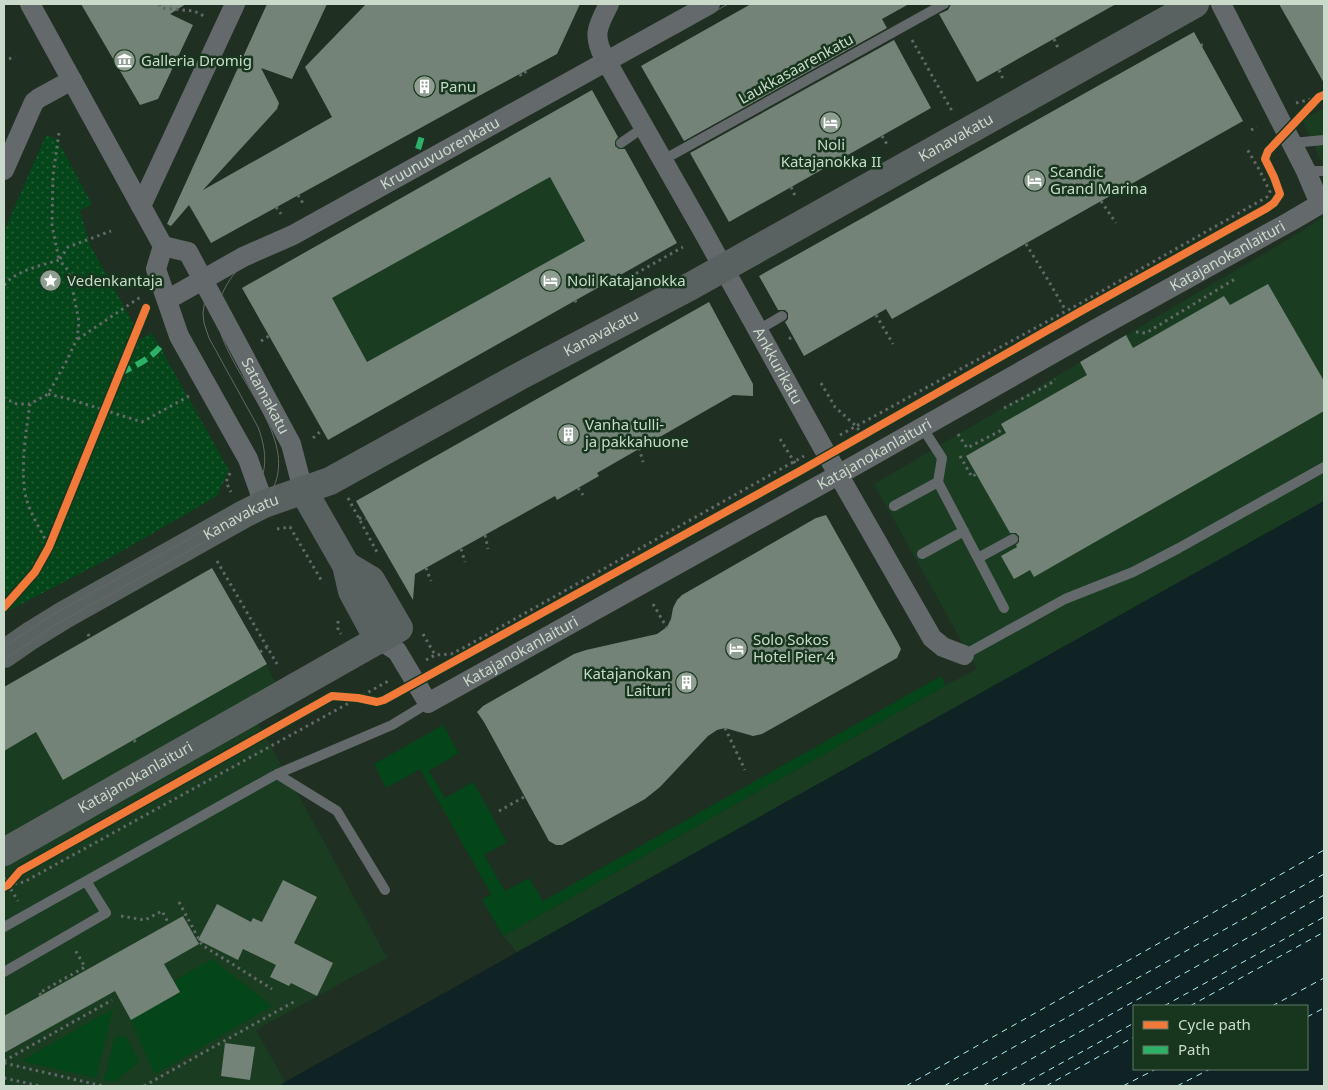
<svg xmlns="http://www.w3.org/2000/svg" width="1328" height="1090" viewBox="0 0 1328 1090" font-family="'Noto Sans',sans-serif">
<defs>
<pattern id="park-dots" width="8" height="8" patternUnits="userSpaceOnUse" patternTransform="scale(1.25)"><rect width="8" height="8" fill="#044519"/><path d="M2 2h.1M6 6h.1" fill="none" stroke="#275f39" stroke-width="1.8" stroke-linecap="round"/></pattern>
</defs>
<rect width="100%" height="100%" fill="#1f2f22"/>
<path fill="#1a3c21" d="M592 90 677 242 328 440 242 288Z
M1324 108V167L1302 120Z
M1324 216V501L517 953 503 936 946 685 977 669 874 484 1302 231Z
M212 568 260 652 281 694 252 712 317 829 387 958 256 1030 285 1082 279 1086H4V687Z"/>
<path fill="#044519" d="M941 676 946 685 503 936 482 900 491 894 420 769 386 788 374 764 443 725 459 753 429 771 445 798 473 782 507 842 484 855 505 891 529 878 543 901Z
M212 959 272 1006 155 1074 131 1020 180 993 174 981Z
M113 1009 96 1078 21 1061Z
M125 1035 139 1062 114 1082 104 1080 115 1038Z"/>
<path fill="url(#park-dots)" d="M46 135 57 139 92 204 80 211 91 247 125 308 141 339 152 333 229 470 217 496 112 557 4 613V231Z"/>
<path fill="#0f2224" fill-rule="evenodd" d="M1324 501V1086H279L285 1082ZM1134 1006H1307V1069H1134Z"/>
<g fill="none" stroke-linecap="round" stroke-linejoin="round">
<path stroke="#afeff9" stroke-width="1" stroke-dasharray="6 5" stroke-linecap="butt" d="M1164 1006 1324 917
M1190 1006 1324 932
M1272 1006 1324 978
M1307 1017 1324 1008
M906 1086 1324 850
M944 1086 1324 874
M983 1086 1324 895
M1020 1086 1134 1023
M1046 1086 1134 1037
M1123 1086 1156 1069
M1177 1086 1210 1069"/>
</g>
<path fill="#748377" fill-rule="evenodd" d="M81 4H186L170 14 193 25 158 99 140 105Z
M267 4H327L292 79 261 68 279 103 277 109 203 190 332 117 305 67 366 4H580L557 54 475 98 211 243 189 205 171 226 167 224Z
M751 4H909L882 19 887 28 684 141 641 66Z
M951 4H1116L977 82 939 14 948 10Z
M1279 4H1324V83Z
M1194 32 1243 121 892 319 886 309 804 356 785 322 788 319V313L785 310H778L759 276Z
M894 40 931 108 729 222 690 153Z
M592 90 618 137 615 141V146L619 149H625L677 243 328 440 242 288ZM550 177 585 241 367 362 332 298Z
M1268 284 1324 381V411L1034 577 1030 570 1014 579 1001 556 1017 547 1016 545 1019 542V536L1016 533H1010L966 456 1006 433 1001 424 1087 375 1080 362 1126 335 1133 348 1224 296 1230 305Z
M709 302 753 384V396L733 395 597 473 599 476 557 500 555 496 415 574 413 600 356 501Z
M826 515 898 643 901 649 897 658 762 734 753 736 725 728 717 730 708 736 660 787 645 799 562 845H556L549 841 484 722 477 712 483 706 574 654 586 650 657 634 667 627 671 619 673 608 677 600 682 595 816 518Z
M212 568 267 664 63 780 36 732 4 751V687Z
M283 880 317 897 294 943 333 963 317 996 291 983 289 986 270 977 276 965 243 949 238 960 198 940 217 904 251 922 253 918 262 922Z
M183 916 199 944 164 964 180 992 131 1020 115 991 4 1053V1016Z
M225 1043 255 1047 250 1080 221 1076Z"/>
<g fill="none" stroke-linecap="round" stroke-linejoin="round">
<path stroke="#626968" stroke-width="3" stroke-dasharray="2.5 4" stroke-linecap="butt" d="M159 4 161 8 194 11 206 17
M1054 39 1058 48
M912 40 952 111
M1201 45H1203
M9 59 15 56
M999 70 1003 79
M525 71 527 77
M520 74 523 79
M1323 86H1324
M1296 103 1319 97
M1251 130 1257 127
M59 133 53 175 52 225 59 260
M882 136 888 146
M791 187 796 198
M298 195 304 205
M1101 201 1116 223
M276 207 281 214
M1026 244 1048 280 1066 311
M60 259 68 247 111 231
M619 283 683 247
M4 285C17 270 40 266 59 260L68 270 73 291 79 322 77 339 66 362 48 394 30 404H17L4 398
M575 300 577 305
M876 315 893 344
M1136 332 1146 333 1235 279
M78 339 142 296
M789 339 793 336
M261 341 269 336
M821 383 835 407 856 426 864 437
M48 394 69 399 142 422 189 396
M30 404C26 431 19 476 27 501 32 517 42 532 49 547
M1004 408 1050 384 1055 379
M958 434 967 448 1004 429
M840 435 1079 304 1267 197 1270 192 1260 171 1247 149
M313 438 322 430
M780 439 800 471
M639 448 643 462
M960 456 972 477 976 474
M230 473 226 482 231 492
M578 488 583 495
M348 498 378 554
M359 518 366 519
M277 529 290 527 323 583
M485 535 488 549
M461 549 465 562
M217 561 277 664
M426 568 431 581
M653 604 667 628
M338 621V630L341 634
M88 634 90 638
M423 634 435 655
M260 652 267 647
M426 660 435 655 451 654 465 647 804 456
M725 728 745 770
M134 740 137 744
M499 811 524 797
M4 878 18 901
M8 885 24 882 358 698 390 680
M179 902 202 945 272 989
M121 916 145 920 162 911 169 924
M41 995 39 993 85 967 74 948
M4 1061 112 1000
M4 1063 103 1086
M4 1078 40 1086
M144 1086 297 1000"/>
<path stroke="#64696b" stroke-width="10" d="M621 143 644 127
M1292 143 1324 140
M663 160 944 4
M1306 171H1324
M758 330 782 316
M922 427 942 458 938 482
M894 506 938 482 1004 608
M922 554 964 531
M978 558 1013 539
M964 655 1065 599 1133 572 1179 548 1324 467
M277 774 337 811 385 890
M4 927 277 774 392 725 428 703
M4 972 106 913 86 881"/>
<g stroke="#64696b" stroke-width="20">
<path d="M30 4 163 246 156 269 179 336 248 459 264 504"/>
<path id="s1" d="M609 4C598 26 592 34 604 57L703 231 822 446 932 638 943 647 964 655"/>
<path d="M4 170 34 102 39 98 72 80"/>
<path d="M141 206 235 4"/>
<path id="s2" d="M163 246 188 252 291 444 303 490"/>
<path id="s3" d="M167 300 243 257 293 235 710 4"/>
<path id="s4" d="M378 639 397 651 428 703 838 475 1096 329 1291 221 1320 204 1306 171 1221 4"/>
</g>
<g stroke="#5a6261" stroke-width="28">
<path d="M303 490 346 565 352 591 378 639"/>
<path id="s5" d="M4 654 30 636 64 615 244 514 264 504 330 481 520 376 691 286 1195 4"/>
<path id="s6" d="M4 852 399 628 371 580 346 565"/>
</g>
<path stroke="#626967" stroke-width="1" d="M4 647 52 615 228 517C263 495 273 466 258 427L209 338 204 323 203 314 205 298 208 288 212 280 221 267 231 259 248 250 291 230 564 78 701 4
M4 660 55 625 246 519C310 472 265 417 236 366 222 339 209 317 225 288 228 282 232 276 236 272 252 256 276 249 296 240L642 48 679 32 728 4"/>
<path stroke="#2db169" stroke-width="6" stroke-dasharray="12 6" stroke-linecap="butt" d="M418 149 422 136
M120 373C135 366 153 358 163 343"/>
<defs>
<path id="cycleway" d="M4 607 35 572 49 547 146 308
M4 887 8 885 20 871 332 696 358 698 377 702 384 700 800 471 1083 310 1267 208 1274 203 1280 194 1274 177 1265 159 1268 151 1319 97 1324 95"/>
</defs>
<use href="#cycleway" stroke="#18361e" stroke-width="11"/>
<use href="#cycleway" stroke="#f17a3a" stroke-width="8"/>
</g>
<defs>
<symbol id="museum-disc" viewBox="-11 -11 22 22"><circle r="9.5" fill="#8e9e90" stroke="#18361e"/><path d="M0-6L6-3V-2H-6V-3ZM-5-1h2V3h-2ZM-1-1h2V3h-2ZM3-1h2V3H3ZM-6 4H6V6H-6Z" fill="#fff"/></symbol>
<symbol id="building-disc" viewBox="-11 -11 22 22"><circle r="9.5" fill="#8e9e90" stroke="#18361e"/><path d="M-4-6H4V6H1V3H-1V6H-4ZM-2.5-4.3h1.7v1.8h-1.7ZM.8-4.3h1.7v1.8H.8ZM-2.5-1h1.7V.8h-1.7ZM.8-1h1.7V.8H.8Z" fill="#fff"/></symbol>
<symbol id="hotel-disc" viewBox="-11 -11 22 22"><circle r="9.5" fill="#8e9e90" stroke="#18361e"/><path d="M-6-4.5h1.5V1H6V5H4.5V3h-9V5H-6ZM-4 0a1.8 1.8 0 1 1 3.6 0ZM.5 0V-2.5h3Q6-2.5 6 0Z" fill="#fff"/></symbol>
<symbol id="sight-disc" viewBox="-11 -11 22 22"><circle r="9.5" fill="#8e9e90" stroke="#18361e"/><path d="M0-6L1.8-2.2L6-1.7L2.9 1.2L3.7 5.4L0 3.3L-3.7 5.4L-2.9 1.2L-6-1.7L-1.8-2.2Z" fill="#fff"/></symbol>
</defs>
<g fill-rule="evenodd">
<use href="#museum-disc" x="112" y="48" width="25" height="25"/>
<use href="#building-disc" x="412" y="74" width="25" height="25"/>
<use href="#hotel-disc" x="818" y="110" width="25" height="25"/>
<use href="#hotel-disc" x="1022" y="168" width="25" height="25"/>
<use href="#sight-disc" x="38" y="268" width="25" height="25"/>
<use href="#hotel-disc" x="538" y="268" width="25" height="25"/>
<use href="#building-disc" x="556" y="422" width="25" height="25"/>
<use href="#hotel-disc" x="724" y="636" width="25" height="25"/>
<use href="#building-disc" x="674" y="670" width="25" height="25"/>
</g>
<g text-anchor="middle" stroke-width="5" stroke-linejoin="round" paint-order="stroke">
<g font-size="15" fill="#c9dacb" stroke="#18361e" text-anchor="start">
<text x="141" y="66">Galleria Dromig</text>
<text x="440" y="92">Panu</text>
<text x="831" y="150" text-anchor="middle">Noli<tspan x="831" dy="17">Katajanokka II</tspan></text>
<text x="1050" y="177">Scandic<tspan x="1050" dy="17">Grand Marina</tspan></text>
<text x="67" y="286">Vedenkantaja</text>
<text x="567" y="286">Noli Katajanokka</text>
<text x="585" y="430">Vanha tulli-<tspan x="585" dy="17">ja pakkahuone</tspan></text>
<text x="753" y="645">Solo Sokos<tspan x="753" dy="17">Hotel Pier 4</tspan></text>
<text x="671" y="679" text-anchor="end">Katajanokan<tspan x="671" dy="17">Laituri</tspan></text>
</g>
<g font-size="15" fill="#c9dacb" stroke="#18361e">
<text transform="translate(796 69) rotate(-29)" y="5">Laukkasaarenkatu</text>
<text dy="5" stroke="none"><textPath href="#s5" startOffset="1084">Kanavakatu</textPath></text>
<text dy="5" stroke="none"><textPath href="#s3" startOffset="310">Kruunuvuorenkatu</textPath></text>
<text dy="5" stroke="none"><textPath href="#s4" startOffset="999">Katajanokanlaituri</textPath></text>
<text dy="5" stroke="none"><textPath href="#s5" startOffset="679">Kanavakatu</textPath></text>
<text dy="5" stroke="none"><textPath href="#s1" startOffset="411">Ankkurikatu</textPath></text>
<text dy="5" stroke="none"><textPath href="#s2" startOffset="189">Satamakatu</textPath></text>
<text dy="5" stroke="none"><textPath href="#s4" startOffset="594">Katajanokanlaituri</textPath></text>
<text dy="5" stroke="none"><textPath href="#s5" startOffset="274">Kanavakatu</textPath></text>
<text dy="5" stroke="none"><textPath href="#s4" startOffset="189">Katajanokanlaituri</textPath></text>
<text dy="5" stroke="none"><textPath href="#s6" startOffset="151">Katajanokanlaituri</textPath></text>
</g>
</g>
<rect width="1328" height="1090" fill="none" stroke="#c9dacb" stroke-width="10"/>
<rect x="1133" y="1005" width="175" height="65" fill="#18361e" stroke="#5f7863"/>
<rect x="1143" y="1021" width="25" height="8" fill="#f17a3a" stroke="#5f7863"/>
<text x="1178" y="1030" font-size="15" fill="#c9dacb">Cycle path</text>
<rect x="1143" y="1046" width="25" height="8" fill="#2db169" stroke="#5f7863"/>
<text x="1178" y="1055" font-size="15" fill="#c9dacb">Path</text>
</svg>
